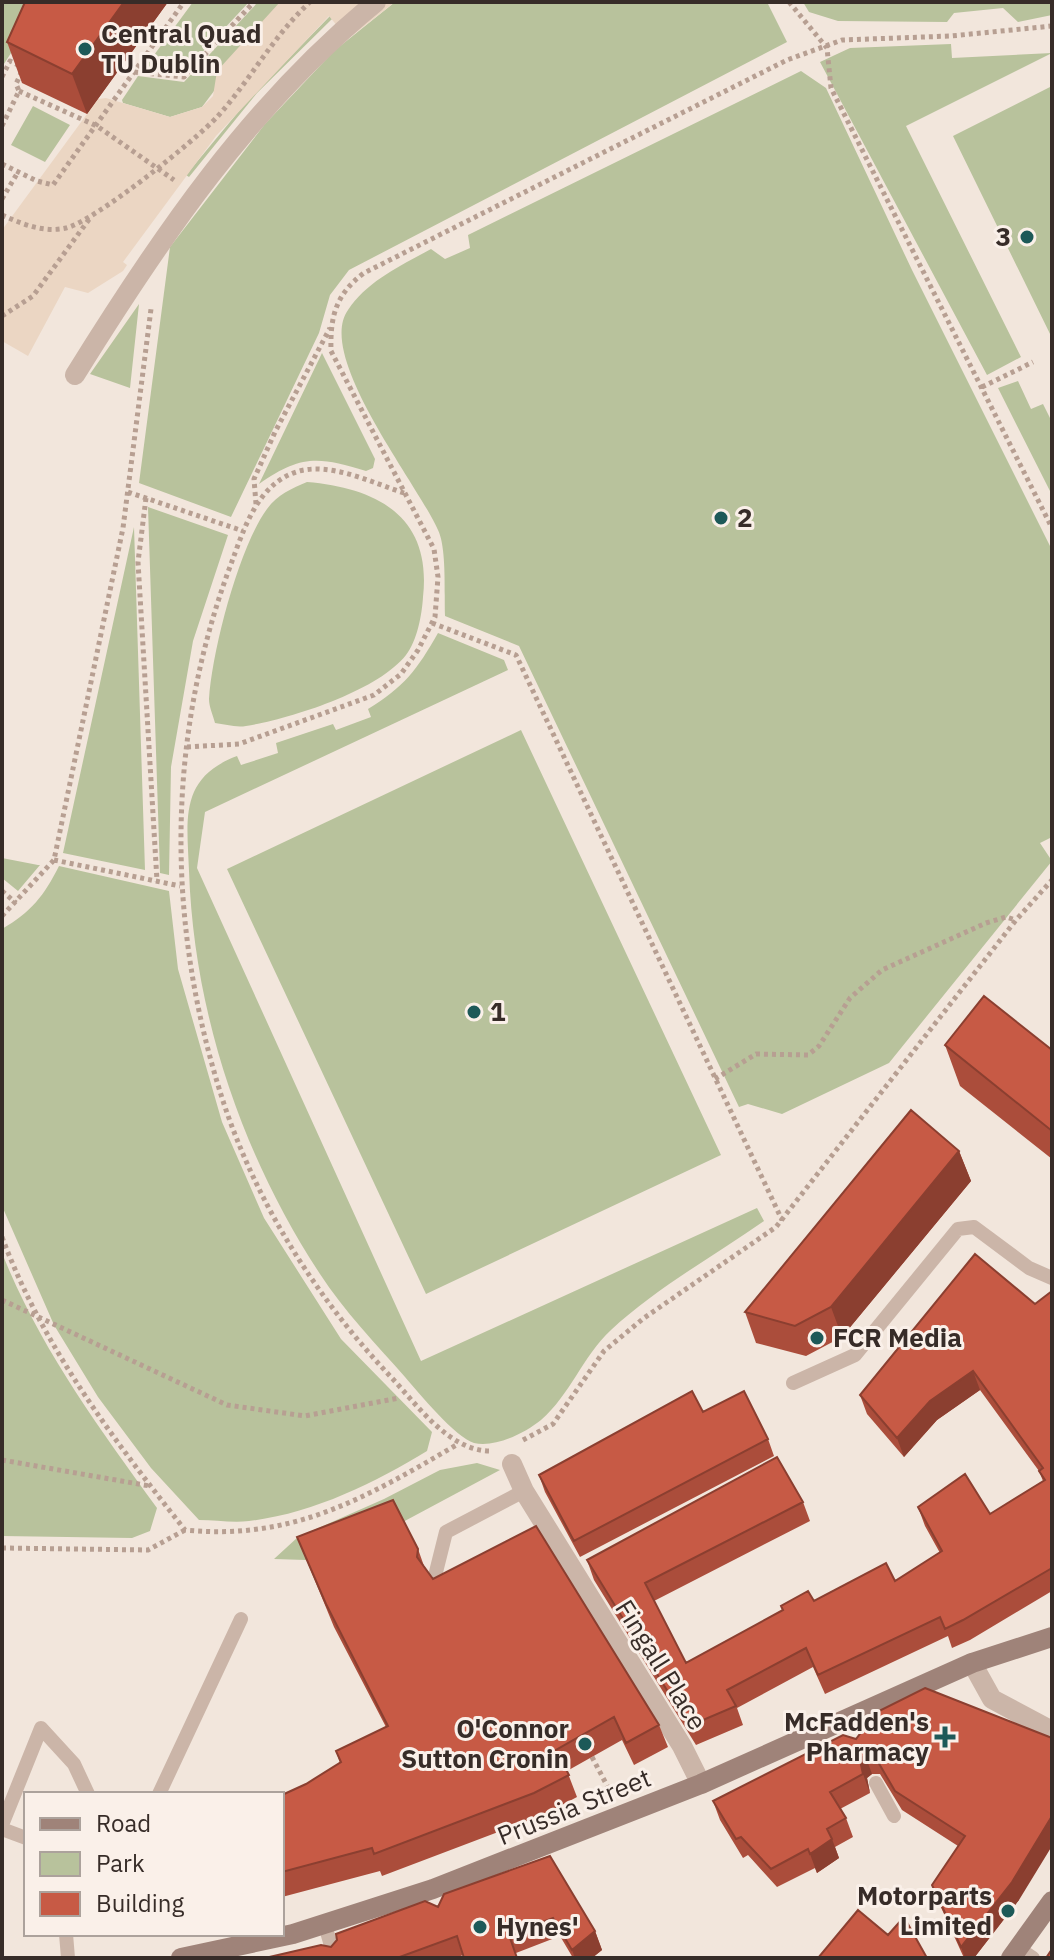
<svg xmlns="http://www.w3.org/2000/svg" width="1054" height="1960" viewBox="0 0 1054 1960" font-family="'IBM Plex Sans',sans-serif">
<rect width="100%" height="100%" fill="#f2e6dc"/>
<path fill="#b8c29c" d="M2 2H44L2 67Z
M193 2H249L183 73 143 70Z
M258 2H281L202 107 170 117 123 103 122 100 138 76 184 82Z
M395 2H767L787 42 349 270 330 295 319 333 231 517 139 483 170 247 265 124 334 51Z
M803 2H1052V15L1018 22 1003 8 954 13 947 22 838 21 809 12Z
M330 16 332 19 257 93 189 177 186 175 249 99Z
M951 44 952 58 1052 53 906 126 1021 357 987 375 820 62 850 48Z
M801 71 826 88 912 270 1052 550V837L1040 843 1052 861 889 1063 782 1114 748 1104 739 1107 519 646 445 616C444 593 447 549 438 530 418 484 315 356 348 310 367 281 402 265 431 249L445 259 470 248 468 235Z
M1052 86V338L953 136Z
M33 106 70 125 45 162 11 145Z
M139 304 130 388 90 374Z
M322 353 375 459 373 468 366 471C318 456 300 455 259 484Z
M1018 381 1031 409 1043 404 1052 422V495L998 388Z
M307 482C378 488 432 517 423 597 422 615 417 641 406 655 378 691 290 719 246 726 236 728 225 724 215 723 213 715 209 707 209 699 212 651 239 547 267 509 278 494 291 489 307 482Z
M148 507 228 535 193 641 171 767 169 875 160 873Z
M134 527 145 870 63 853Z
M438 633 504 660 508 670 205 812 197 868 421 1361 757 1208 764 1221C714 1256 656 1288 611 1330 583 1356 570 1395 541 1420 525 1433 495 1448 474 1443 456 1438 418 1392 405 1377 376 1344 344 1311 320 1274 242 1155 194 1014 189 871 187 819 179 778 237 756L241 765 278 753 276 743 333 724 336 730 371 717 368 709C404 687 417 670 438 633Z
M521 730 721 1155 426 1294 227 869Z
M2 858 38 865H40L18 891 2 878Z
M59 866 169 891 178 969 222 1122 264 1218 341 1339 432 1432 427 1451C375 1483 311 1514 249 1521 233 1523 215 1520 199 1520L151 1468 98 1397 54 1325 2 1206V929C31 912 44 896 59 866Z
M2 1253C40 1348 97 1425 157 1508L150 1531 132 1538 2 1536Z
M477 1463 500 1470 401 1523 306 1560 274 1559 298 1537 384 1499 440 1470Z"/>
<path fill="#ebd6c3" d="M280 2H395L348 39 329 16 216 136 123 262 127 265 123 271 88 293 65 287 28 356 2 341V230L98 99 106 98 170 117 202 107 213 96 217 71Z"/>
<g fill="none" stroke-linecap="round" stroke-linejoin="round">
<path stroke="#b79f92" stroke-width="5" stroke-dasharray="4 4" stroke-linecap="butt" d="M789 2 827 48 831 88 1052 528
M134 72 184 77 254 2
M2 77 10 61 18 65
M19 91 97 126 174 180
M2 126 19 91 16 84 22 71
M2 164 37 181 53 185 184 2
M2 199 18 172
M2 215C22 224 44 233 66 228 95 221 196 140 218 116 251 79 274 35 310 2
M2 316 33 296 90 218
M982 387 1033 362
M128 492 243 531
M404 493C373 483 329 461 296 472 257 485 244 529 231 564 165 740 166 927 224 1104 258 1206 318 1300 391 1377 418 1406 450 1452 492 1451
M146 498 138 562 157 881
M256 504 254 479 275 432 330 328
M432 623 516 655 782 1220
M187 747 239 744 374 695 401 674 418 650 435 617 438 577 434 549 331 351C330 316 336 294 364 273L787 60 842 40 951 36 1052 26
M54 860 180 886
M2 891 16 903
M2 916 54 860 123 528 151 309
M715 1079 756 1054 808 1055 819 1046 850 998 882 970 986 923 1006 917 1016 920
M2 1237C43 1347 113 1439 185 1530 294 1541 367 1497 458 1444
M2 1300 227 1405 305 1416 399 1398
M523 1440 553 1424 604 1351 644 1318 776 1227 1016 920 1052 880
M2 1460 150 1486
M2 1548 148 1550 185 1530
M592 1757 611 1793"/>
<path stroke="#cbb5a8" stroke-width="14" d="M793 1383 855 1355 958 1229 974 1227 1029 1268 1052 1278
M435 1576 446 1532 524 1491
M876 1783 894 1816
M159 1794 241 1619
M2 1825 41 1728 74 1764 88 1794
M2 1829 26 1838
M325 1925 334 1956
M66 1934 68 1958
M1018 1948 1033 1958"/>
<path stroke="#cbb5a8" stroke-width="20" d="M75 375C160 238 250 105 376 2
M512 1464 524 1491 682 1746 701 1784
M972 1663 992 1699 1052 1731"/>
<path stroke="#9f8379" stroke-width="20" d="M181 1958 293 1934 433 1889 701 1784 972 1663 1052 1637
M1011 1958 1052 1901"/>
</g>
<path fill="#ab4d3b" d="M25 2H168L87 114 22 83 7 42Z
M945 1045 1052 1050V1159L960 1086Z
M959 1151 971 1181 842 1337 806 1356 756 1343 745 1312Z
M1052 1291V1591L970 1640 952 1648 948 1636 825 1694 813 1667 737 1708 743 1725 696 1745 594 1580 587 1560 803 1502 810 1521 654 1601 686 1663 814 1601 895 1581 940 1553 925 1526 918 1507 990 1514 1043 1481 1039 1471 980 1390 937 1420 904 1457 867 1414 860 1395 1035 1304Z
M703 1412 768 1439 774 1456 580 1557 545 1492 539 1475Z
M297 1537 418 1549 424 1566 433 1579 659 1725 668 1747 634 1765 622 1740 567 1771 577 1797 543 1815 382 1876 380 1871 282 1897V1795L306 1784 340 1763 336 1751 386 1727 334 1627Z
M925 1688 1019 1900 974 1958H964L939 1903 932 1885 958 1846 902 1810 880 1774H872L867 1778 870 1793 840 1809 846 1818 853 1837 835 1847 839 1858 817 1873 815 1868 777 1887 748 1855 743 1858 720 1820 713 1801 856 1739Z
M550 1856 595 1931 602 1950 592 1958H573L560 1936 516 1953 463 1955 456 1958H265L331 1947 438 1907Z"/>
<path fill="#8b3f30" d="M124 2H168L87 114 72 74Z
M959 1151 971 1181 842 1337 831 1307Z
M973 1371 980 1390 937 1420 904 1457 897 1438 930 1401Z
M865 1755 872 1774 867 1778 870 1793 863 1774 860 1760Z
M1052 1816V1846L1019 1900 974 1958H965L961 1947Z
M832 1839 839 1858 817 1873 810 1854Z
M595 1931 602 1950 592 1958H575L572 1950Z"/>
<path fill="#c75a45" stroke="#8b3f30" stroke-width="2" d="M25 2H124L72 74 7 42Z
M984 996 1052 1050V1131L945 1045Z
M911 1110 959 1151 831 1307 795 1326 745 1312Z
M975 1254 1035 1304 1052 1291V1568L963 1620 945 1629 940 1617 818 1675 806 1648 727 1690 736 1706 689 1726 587 1560 777 1457 803 1502 645 1583 686 1663 783 1610 781 1606 808 1591 814 1601 886 1563 895 1581 942 1551 918 1507 965 1474 990 1514 1045 1480 1039 1471 1043 1468 973 1371 930 1401 897 1438 860 1395Z
M692 1391 703 1412 744 1391 768 1439 574 1541 539 1475Z
M393 1500 418 1549 417 1557 433 1579 536 1526 659 1725 626 1743 614 1717 556 1750 569 1775 534 1793 374 1854 372 1848 282 1872V1795L306 1784 341 1762 336 1751 388 1726 326 1604 297 1537Z
M925 1688 1052 1738V1816L1012 1882 961 1947 932 1885 965 1836 895 1791 874 1755H865L860 1760 863 1774 830 1792 846 1818 827 1829 832 1839 810 1854 808 1849 771 1869 741 1837 736 1839 713 1801 843 1735 856 1739 862 1731 859 1721Z
M550 1856 595 1931 572 1950 553 1918 509 1935 517 1958H464L457 1936 397 1958H265L321 1945 331 1947 337 1940 336 1934 425 1901 438 1907 444 1894Z
M858 1910 888 1935 904 1917 927 1958H818Z
M1052 1949V1958H1046Z"/>
<g fill="#1d5958" stroke="#faf0e9" stroke-width="3">
<circle cx="85" cy="49" r="8"/>
<circle cx="1027" cy="237" r="8"/>
<circle cx="721" cy="518" r="8"/>
<circle cx="474" cy="1012" r="8"/>
<circle cx="817" cy="1338" r="8"/>
<path d="M941 1725h8v8h8v8h-8v8h-8v-8h-8v-8h8z"/>
<circle cx="585" cy="1744" r="8"/>
<circle cx="1008" cy="1911" r="8"/>
<circle cx="480" cy="1927" r="8"/>
</g>
<g text-anchor="middle" stroke-width="6" stroke-linejoin="round" paint-order="stroke">
<g font-size="26" font-weight="bold" fill="#372c28" stroke="#faf0e9" text-anchor="start">
<text x="101" y="43">Central Quad<tspan x="101" dy="30">TU Dublin</tspan></text>
<text x="1011" y="246" text-anchor="end">3</text>
<text x="737" y="527">2</text>
<text x="490" y="1021">1</text>
<text x="833" y="1347">FCR Media</text>
<text x="929" y="1731" text-anchor="end">McFadden's<tspan x="929" dy="30">Pharmacy</tspan></text>
<text x="569" y="1738" text-anchor="end">O'Connor<tspan x="569" dy="30">Sutton Cronin</tspan></text>
<text x="992" y="1905" text-anchor="end">Motorparts<tspan x="992" dy="30">Limited</tspan></text>
<text x="496" y="1936">Hynes'</text>
</g>
<g font-size="26" fill="#372c28" stroke="#faf0e9">
<text transform="translate(661 1665) rotate(58)" y="9">Fingall Place</text>
<text transform="translate(574 1807) rotate(-22)" y="9">Prussia Street</text>
</g>
</g>
<rect width="1054" height="1960" fill="none" stroke="#372c28" stroke-width="8"/>
<rect x="24" y="1792" width="260" height="144" fill="#faf0e9" stroke="#aca29c" stroke-width="2"/>
<rect x="40" y="1818" width="40" height="12" fill="#9f8379" stroke="#aca29c" stroke-width="2"/>
<text x="96" y="1832" font-size="24" fill="#372c28">Road</text>
<rect x="40" y="1852" width="40" height="24" fill="#b8c29c" stroke="#aca29c" stroke-width="2"/>
<text x="96" y="1872" font-size="24" fill="#372c28">Park</text>
<rect x="40" y="1892" width="40" height="24" fill="#c75a45" stroke="#aca29c" stroke-width="2"/>
<text x="96" y="1912" font-size="24" fill="#372c28">Building</text>
</svg>
